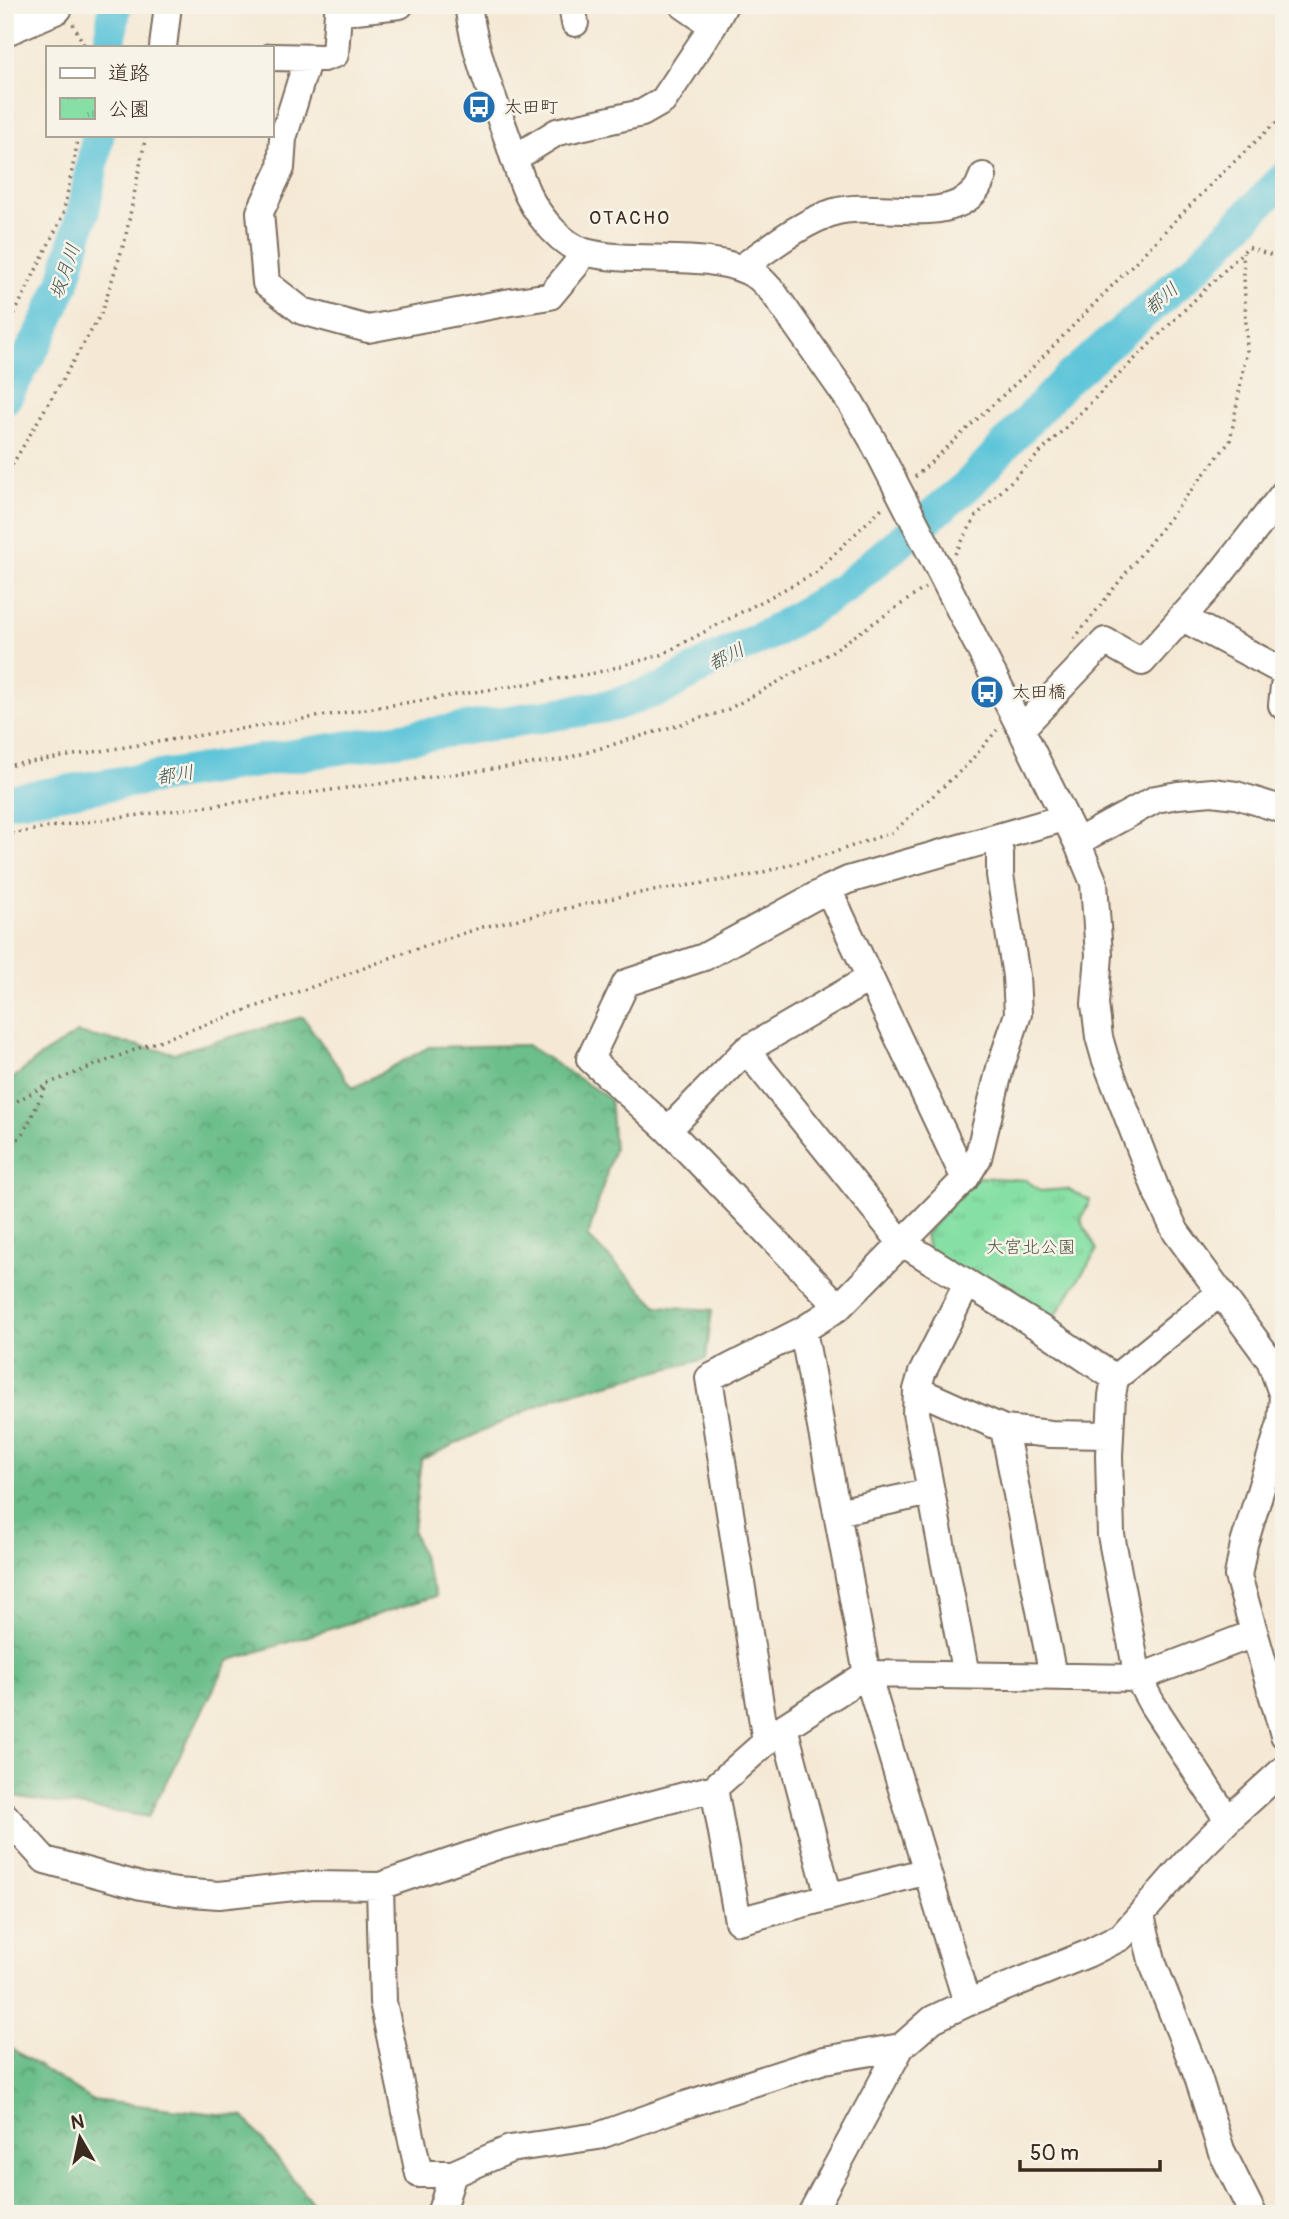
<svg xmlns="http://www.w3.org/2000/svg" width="1289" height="2219" viewBox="0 0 1289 2219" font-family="Pangolin,'Klee One',sans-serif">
<defs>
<pattern id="forest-crowns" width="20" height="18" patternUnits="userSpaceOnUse" patternTransform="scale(1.75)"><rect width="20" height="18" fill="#6cbe8a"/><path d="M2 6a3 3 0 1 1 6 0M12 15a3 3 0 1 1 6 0" fill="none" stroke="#5a9b70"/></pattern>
<pattern id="park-tufts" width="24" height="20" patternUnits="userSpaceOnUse" patternTransform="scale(1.75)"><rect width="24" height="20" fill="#86e0a5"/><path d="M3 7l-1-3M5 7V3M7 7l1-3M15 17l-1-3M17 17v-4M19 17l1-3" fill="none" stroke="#75c08e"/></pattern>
</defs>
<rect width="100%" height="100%" fill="#f7f3e8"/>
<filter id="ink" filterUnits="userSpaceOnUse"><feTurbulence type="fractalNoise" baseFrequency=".0143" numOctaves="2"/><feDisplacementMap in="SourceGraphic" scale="14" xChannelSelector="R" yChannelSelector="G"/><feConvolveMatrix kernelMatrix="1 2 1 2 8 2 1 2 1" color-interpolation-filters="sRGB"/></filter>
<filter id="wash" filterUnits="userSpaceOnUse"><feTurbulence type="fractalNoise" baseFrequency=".00686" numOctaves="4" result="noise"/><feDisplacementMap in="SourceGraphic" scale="28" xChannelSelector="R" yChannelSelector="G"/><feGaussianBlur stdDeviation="1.57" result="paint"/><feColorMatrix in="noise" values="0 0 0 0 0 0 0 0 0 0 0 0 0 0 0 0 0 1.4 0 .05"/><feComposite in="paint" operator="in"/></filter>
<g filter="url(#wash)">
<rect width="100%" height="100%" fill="#f5e9d5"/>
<path fill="url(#forest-crowns)" stroke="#547454" stroke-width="2" d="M303 1017 353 1088 429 1047 527 1045 610 1099 614 1148 588 1237 658 1306 712 1310 706 1359 556 1397 421 1460 413 1531 436 1596 228 1661 148 1817 5 1795V1085L42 1055 77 1033 174 1053Z
M5 2044 91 2100 244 2117 321 2214H5Z"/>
<path fill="url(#park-tufts)" stroke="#608562" stroke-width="2" d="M977 1177 1026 1180 1040 1191 1067 1189 1090 1200 1081 1221 1097 1250 1049 1326 928 1251 925 1234Z"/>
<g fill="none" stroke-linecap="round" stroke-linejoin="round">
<path stroke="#5dc5d9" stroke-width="33" d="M109 47 115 5
M5 398 41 334 63 284 84 208 98 135
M5 801 614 705 664 688 712 661 773 632 843 589 968 485 1064 382 1197 267 1284 178"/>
</g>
</g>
<g filter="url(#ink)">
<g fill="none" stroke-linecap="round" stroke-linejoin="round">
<defs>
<path id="minor" d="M468 5C475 54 491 92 507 137 514 157 520 179 529 197 540 218 562 245 585 252 635 266 716 248 758 277 763 281 768 287 773 292L851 403 872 439 1021 729 1077 842 1094 883 1099 955 1095 1004 1099 1037 1105 1058 1159 1197 1176 1232 1270 1360 1283 1396 1281 1423 1244 1544 1238 1576 1284 1735
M572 5 575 23
M683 5 713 26
M163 47 168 5
M271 57 324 58 335 54 338 12 400 5
M308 58 283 138 281 168 260 212 266 283 302 311 368 329 505 303 550 296 575 266 583 252
M515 158 557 132 642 113 663 101 713 26 724 5
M741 268C770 248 800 223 834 212 874 200 947 227 976 190 979 187 981 180 983 176
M1181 617 1284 672
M1282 705 1284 686
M1021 729 1105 641 1142 662 1214 582 1284 493
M1077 842 1156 799 1178 795 1212 792 1236 795 1284 810
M746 1050 901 1242 1053 1336 1115 1378
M668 1130 746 1050 870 978
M965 1179 978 1158 1000 1068 1018 1014 1016 976 1000 875V853L996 838
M1221 1292 1115 1378 1112 1396 1109 1455 1111 1535 1138 1678 1152 1704 1228 1820
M839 1307 668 1130 590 1059 626 983 704 957 828 889 848 880 1064 818
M803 1330 867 1674 967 2003
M917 1390 1004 1429 1051 1434 1110 1435
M1004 1429 1053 1676
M837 1512 931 1492
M966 1675 916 1413 917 1390 922 1373 967 1284
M784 1727 829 1897
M766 1742 784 1727 867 1674 1138 1678 1253 1634
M714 1788 738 1921 927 1871
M5 1816 45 1860 141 1886 177 1892 219 1895 313 1885 380 1886 500 1845 714 1788 766 1742 709 1378 803 1330 839 1307 965 1179 828 889
M380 1886 383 2002 419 2174H453L510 2149 598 2136 679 2107 824 2060 901 2047
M1141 1916 1153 1964 1198 2077 1221 2150 1253 2214
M440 2214 453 2174
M811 2214 901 2047 933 2019 967 2003 1087 1954 1121 1937 1189 1859 1228 1820 1284 1769"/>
<path id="highway" d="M5 26 54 5"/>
</defs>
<use href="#minor" stroke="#7c6d5e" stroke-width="30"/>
<use href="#highway" stroke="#7c6d5e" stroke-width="42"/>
<path stroke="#7c6d5e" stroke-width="3.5" stroke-dasharray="2 5" stroke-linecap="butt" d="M73 24 85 47
M5 333 63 215 79 135
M5 477 101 314 125 240 146 135
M915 477 1028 372 1217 178 1284 115
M955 554 976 516 1248 247 1284 260
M1074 639 1230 441 1247 350 1243 253
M5 766 595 673 661 655 815 573 884 506
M5 835 63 825 561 760 725 711 825 656 925 588
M5 1108 47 1084 142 1047 340 977 406 952 483 927 627 895 749 876 832 853 893 832 968 764 997 730
M5 1156 25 1130 46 1086"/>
<use href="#minor" stroke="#fff" stroke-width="26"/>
<use href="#highway" stroke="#fff" stroke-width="38"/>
</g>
</g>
<defs>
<symbol id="bus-disc" viewBox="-11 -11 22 22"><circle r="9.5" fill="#1f6fb2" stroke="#f7f3e8"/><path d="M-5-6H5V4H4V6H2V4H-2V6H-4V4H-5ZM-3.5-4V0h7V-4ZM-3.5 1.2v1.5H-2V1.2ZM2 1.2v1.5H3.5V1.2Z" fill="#fff"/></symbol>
</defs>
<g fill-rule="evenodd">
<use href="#bus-disc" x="460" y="88" width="38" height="38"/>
<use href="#bus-disc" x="968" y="673" width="38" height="38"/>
</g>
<g text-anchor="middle" stroke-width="5" stroke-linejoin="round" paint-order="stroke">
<g font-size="18" fill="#3b2a1e" stroke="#f7f3e8" text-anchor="start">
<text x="504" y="113">太田町</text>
<text x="1012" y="698">太田橋</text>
</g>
<g font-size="18" fill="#4e5840" stroke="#f7f3e8">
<text x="1031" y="1253">大宮北公園</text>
</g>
<g font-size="19" letter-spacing="2" fill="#3b2a1e" stroke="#f7f3e8">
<text x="630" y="224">OTACHO</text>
</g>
<g font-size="19" font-style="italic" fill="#455856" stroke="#f7f3e8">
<text transform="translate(64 271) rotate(-71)" y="7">坂月川</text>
<text transform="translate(1161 298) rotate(-41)" y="7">都川</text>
<text transform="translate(726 656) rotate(-27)" y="7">都川</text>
<text transform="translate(175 774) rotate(-9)" y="7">都川</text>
</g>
</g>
<rect width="1289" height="2219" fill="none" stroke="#f7f3e8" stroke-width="28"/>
<rect x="46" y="46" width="228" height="91" fill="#f7f3e8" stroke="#aca397" stroke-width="2"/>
<rect x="60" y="68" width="35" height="10" fill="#ffffff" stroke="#aca397" stroke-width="2"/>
<text x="108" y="80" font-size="21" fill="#3b2a1e">道路</text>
<rect x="60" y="98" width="35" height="21" fill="url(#park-tufts)" stroke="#aca397" stroke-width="2"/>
<text x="108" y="116" font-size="21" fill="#3b2a1e">公園</text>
<g transform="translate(80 2138) rotate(351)" stroke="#f7f3e8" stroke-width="5" paint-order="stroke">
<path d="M0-5L12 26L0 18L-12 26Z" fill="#3b2a1e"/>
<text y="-10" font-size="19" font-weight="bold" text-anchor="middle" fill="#3b2a1e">N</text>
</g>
<path d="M1020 2160v10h140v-10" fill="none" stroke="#3b2a1e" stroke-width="3.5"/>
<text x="1030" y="2160" font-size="21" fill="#3b2a1e" stroke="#f7f3e8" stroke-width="5" paint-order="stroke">50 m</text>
</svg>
